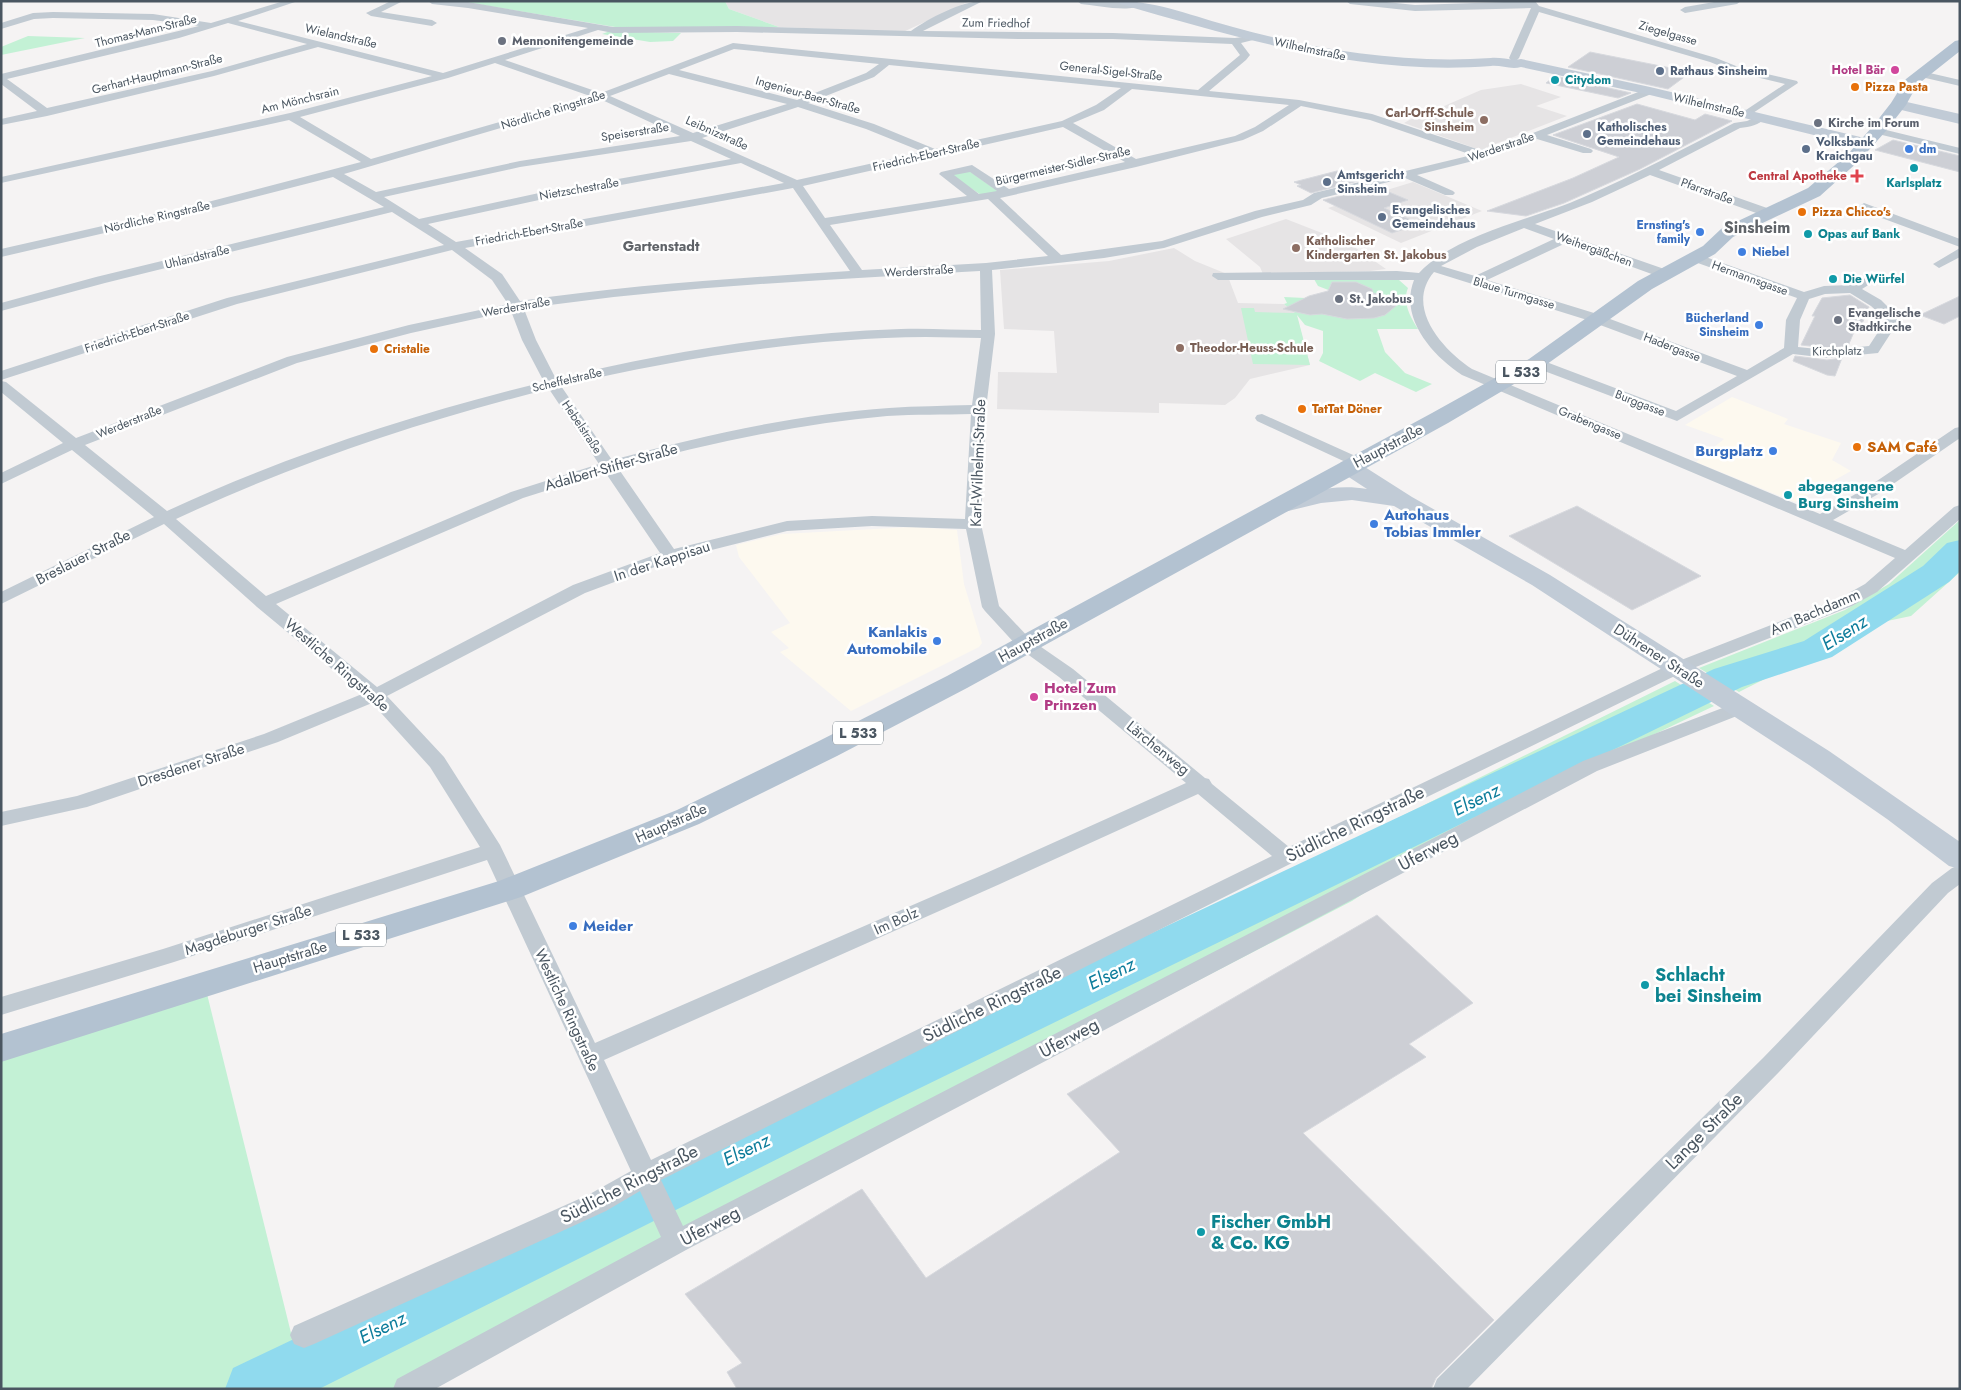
<svg xmlns="http://www.w3.org/2000/svg" width="1961" height="1390" viewBox="0 0 1961 1390" font-family="Jost,sans-serif">
<rect width="100%" height="100%" fill="#f5f3f3"/>
<path fill="#fdf9ef" d="M1732 397 1788 419 1784 424 1841 443 1832 460 1851 471 1795 502 1696 462 1724 439 1685 425Z
M912 527 957 530 964 584 982 643 979 647 851 711 780 652 789 648 771 632 790 623 739 557 736 545 782 534Z"/>
<path fill="#e6e4e5" d="M725 1H970L903 32 779 27 729 9Z
M1521 84 1561 97 1536 106 1567 116 1480 150 1404 123 1429 109 1435 110 1481 90Z
M1413 182 1482 211 1401 243 1328 208Z
M1286 219 1350 244 1386 269 1370 271 1263 274 1260 267 1226 239Z
M1174 248 1195 261 1227 274 1238 303 1284 304 1296 313 1310 365 1250 379 1235 398 1225 405 1159 403V413L997 409 998 372 1057 373 1054 331 1004 329 1000 270 1109 261Z"/>
<path fill="#c3f1d5" d="M459 1H725L729 9 779 27H615Z
M610 31 681 33 673 41 650 42 602 34Z
M28 36 85 38 1 55V47Z
M969 171 999 192 981 195 951 175Z
M1314 279 1399 280 1408 288C1402 302 1410 317 1418 329H1377L1385 352 1405 373 1432 384 1416 392 1375 373 1360 381 1319 361 1323 353V331L1305 325 1297 315 1310 365 1253 364 1241 308H1254L1255 312 1295 313 1284 304 1287 303 1284 297 1305 298 1331 291 1318 286Z
M1960 520V572L1911 616 1873 624 1739 692 1699 668 1845 610 1889 584Z
M1675 681 1714 706 1558 780 1464 828 1352 901 408 1389H1V1061L207 994 294 1345 632 1193 1044 993Z"/>
<g fill="none" stroke-linecap="round" stroke-linejoin="round">
<path fill="#90daee" fill-rule="evenodd" d="M1960 540V571L1949 582 1832 657 1742 687 879 1108 319 1389H225L233 1368 843 1078 1714 669 1804 641 1923 566 1947 543Z"/>
</g>
<path fill="#cdcfd5" stroke="#d7d9de" d="M1590 52 1691 72 1668 89 1568 67Z
M1555 76 1631 93 1618 98 1546 83Z
M1637 104 1695 120 1705 114 1732 121 1640 169 1564 203 1526 216 1487 211 1573 178 1619 157 1553 135Z
M1893 140 1960 156V172L1875 150Z
M1337 171 1362 180 1311 193 1297 186 1301 185 1294 182Z
M1377 187 1408 200 1384 208 1420 224 1392 233 1323 200Z
M1332 282H1356L1372 289 1373 293 1403 300 1385 315 1374 318 1347 319 1322 314 1310 315 1283 309 1309 296 1328 291Z
M1850 295 1869 307 1862 324 1857 325 1848 346 1827 348 1801 345 1815 316H1812L1822 298Z
M1960 296V316L1944 324 1920 315Z
M1795 356 1827 360 1842 358 1835 376 1827 375 1793 361Z
M1577 506 1701 576 1632 610 1509 536Z
M1377 915 1473 1003 1409 1044 1426 1057 1303 1133 1494 1320 1436 1378 1431 1389H737L727 1372 742 1363 685 1294 862 1189 926 1278 1120 1152 1067 1094Z"/>
<g fill="none" stroke-linecap="round" stroke-linejoin="round">
<path fill="#c1cad2" fill-rule="evenodd" d="M284 1H298L238 21 443 73 588 28 468 8 432 4 428 1 468 2 613 27 737 26 911 31C929 18 962 1 983 1L923 31 1113 33 1235 38 1257 35V39L1241 43 1250 55 1246 60 1209 91 1299 100 1372 114 1480 150 1533 133 1646 89H1654V93L1547 135 1591 149 1593 151 1591 153H1583L1537 139 1484 156 1481 159 1417 175 1453 191 1455 193 1453 195H1445L1405 178 1322 198 1311 205 1262 217 1164 248 1104 258 992 270 995 334 986 409 981 524 999 606 1031 640 1073 669 1205 778 1209 779 1212 784 1289 847 1671 664 1840 598 1865 584 1895 558 1462 375C1432 355 1399 318 1414 280H1218L1212 276 1213 273 1397 271 1419 273C1455 234 1535 219 1584 197 1635 175 1685 148 1734 123L1747 121 1760 115 1764 116 1765 118C1759 125 1750 127 1740 128L1659 170 1767 208 1769 211 1767 214H1759L1650 175 1592 202 1535 224 1670 271 1671 274 1670 277H1660L1566 243 1487 280 1594 313 1747 370 1784 348 1786 320 1797 298 1692 261 1690 258 1692 255H1700L1804 292 1824 286 1850 285 1872 275 1878 279 1862 289 1881 300 1900 319 1878 353 1827 358 1793 354 1677 421 1531 366 1529 363 1531 360H1541L1676 411 1737 376 1584 319 1434 272C1404 307 1443 350 1472 369L1820 514 1868 487 1955 428 1960 427V438L1880 493 1833 520 1905 550 1954 507 1960 505V519L1877 592 1852 606 1683 672 1294 862 661 1180 683 1226 1583 761 1733 704 1740 702 1747 704 1749 708 1747 712 1597 771 686 1250 435 1389H393L397 1379 661 1237 640 1191 606 1211 314 1344 304 1348 294 1344 290 1335 294 1326 588 1195 631 1171 487 860 174 962 1 1015V997L163 949 480 847 430 767 372 703 278 742 87 807 1 826V812L77 796 264 734 362 694 257 607 164 524 1 604V592L154 517 72 450 1 484V473L63 443 1 392V381L6 382 76 438 287 357 409 325 508 304 492 280 452 250 237 304 1 380V371L227 298 444 245 392 212 105 283 1 311V303L96 277 384 207 333 177 204 210 1 257V249L204 203 361 162 289 120 1 183V177L290 113 432 76 318 47 214 76 47 116 1 125V119L37 111 1 84V74L199 26 153 20 53 18 34 19 1 29V23L33 13 53 12 153 14 211 23ZM228 23 307 44 212 71 47 108 7 79 179 38ZM598 30 613 33 737 32 1019 39H1113L1232 44 1240 55 1198 90 733 43 601 93 505 60ZM734 49 879 64 866 73 797 100 679 70ZM495 63 590 96 371 159 300 117 448 78ZM889 65 1121 88 1096 105 1062 121 935 149 874 124 808 103 874 77ZM669 74 787 104 693 133 610 96ZM1132 89 1289 105 1255 127 1235 136 1136 159 1073 123 1104 110ZM600 99 680 136 520 161 376 192 344 174ZM1301 106 1370 120 1472 155 1314 193 1303 200 1255 211 1162 241 1061 255 1000 198 1136 167 1243 140 1263 131ZM798 107 866 129 923 152 797 180 702 138ZM1063 127 1125 162 1009 189 972 165 941 172 939 174 967 196 825 218 803 186ZM691 141 731 159 539 193 419 219 384 197 520 167ZM741 163 784 183 456 242 428 224 539 200ZM970 172 997 191 979 194 954 175ZM793 188 850 271C739 278 629 285 520 301L502 274 465 248ZM988 199 1048 256 986 263 862 270 830 225ZM1524 228 1554 239 1475 276 1441 266 1477 247ZM980 271 981 330C955 330 928 328 901 329 786 333 668 351 556 379L536 340 524 309C675 286 827 280 980 271ZM1850 293 1871 306 1886 320 1869 346 1827 350 1798 347 1800 320 1809 299 1825 294ZM511 311 522 340 544 382C414 414 288 455 167 511L85 445 297 363 411 333ZM926 337 981 338 972 405C944 406 916 406 889 408 797 414 701 436 612 460L561 386C680 358 804 338 926 337ZM549 389 599 464 511 492 266 596 176 519C296 463 421 421 549 389ZM971 414 965 519 872 516 787 521 674 549 618 468C706 444 797 424 887 416 915 414 944 415 971 414ZM605 472 660 553 573 585 377 687 276 604 523 498ZM872 526 966 529 982 607 985 611 1019 648 1059 677 1186 783 984 874 595 1043 500 845 444 757 387 696 585 593 676 559 787 531ZM1198 794 1272 856 651 1160 604 1060 1000 884Z
M391 1H403L381 12 432 20 437 23 432 26 371 16 366 13Z
M1077 1 1137 2 1141 5C1130 13 1095 5 1081 4Z
M1346 1H1377L1415 5 1535 1 1539 6 1716 58 1741 68 1797 81 1798 83 1747 117 1743 116 1742 114 1743 112 1785 84 1735 72 1710 62 1539 12 1519 58 1517 60H1511L1509 58 1531 8 1415 11 1350 4Z
M1720 1H1741L1737 4 1685 13 1680 10 1685 7Z
M1921 71 1960 80V86L1917 76 1916 74Z
M1878 128 1960 148V154L1874 133 1873 131 1874 129Z
M1864 203 1960 239V247L1860 210 1858 207Z
M1960 248V257L1939 268 1933 264Z
M1262 414 1362 459 1365 462 1362 465H1352L1257 421 1255 418 1257 415Z
M1960 865V884L1948 893 1779 1072 1467 1389H1433L1437 1379 1763 1058 1932 883 1952 868Z"/>
<path fill="#c1cbd6" fill-rule="evenodd" d="M1119 1C1157 1 1195 17 1233 27 1317 50 1403 64 1491 58 1501 57 1511 61 1521 59L1650 87 1873 140 1875 143 1873 146 1867 148 1650 95 1521 67C1511 70 1501 65 1491 66 1363 76 1242 39 1120 4Z
M1898 100 1960 114V124L1893 108 1890 105 1893 102Z
M1349 460 1357 462 1412 497 1550 575 1829 751 1960 842V869L1949 866 1887 819 1809 765 1610 636 1532 585 1394 506 1352 500 1321 503 1280 513 1272 511 1268 506 1272 501C1303 493 1335 483 1367 489L1341 472 1338 467 1341 462Z"/>
<path fill="#b3c2d1" fill-rule="evenodd" d="M1960 40V51L1917 85 1906 105 1885 132 1860 160 1820 196 1733 237 1715 254 1652 289 1543 367 1448 423 967 688 837 756 699 824 521 897 1 1062V1034L499 881 677 810 817 742 947 676 1432 413 1529 359 1638 281 1703 246 1721 229 1808 188 1848 154 1873 126 1891 103 1906 79 1955 41Z"/>
</g>
<g fill="#6b7280" stroke="#fff" stroke-width="2">
<circle cx="502" cy="41" r="5"/>
<circle cx="1818" cy="123" r="5"/>
<circle cx="1339" cy="299" r="5"/>
<circle cx="1838" cy="320" r="5"/>
</g>
<g fill="#d1479c" stroke="#fff" stroke-width="2">
<circle cx="1895" cy="70" r="5"/>
<circle cx="1034" cy="697" r="5"/>
</g>
<g fill="#5c6f8a" stroke="#fff" stroke-width="2">
<circle cx="1660" cy="71" r="5"/>
<circle cx="1587" cy="134" r="5"/>
<circle cx="1806" cy="149" r="5"/>
<circle cx="1327" cy="182" r="5"/>
<circle cx="1382" cy="217" r="5"/>
</g>
<g fill="#0f9aa8" stroke="#fff" stroke-width="2">
<circle cx="1555" cy="80" r="5"/>
<circle cx="1914" cy="168" r="5"/>
<circle cx="1808" cy="234" r="5"/>
<circle cx="1833" cy="279" r="5"/>
<circle cx="1788" cy="495" r="5"/>
<circle cx="1645" cy="985" r="5"/>
<circle cx="1201" cy="1232" r="5"/>
</g>
<g fill="#e8710a" stroke="#fff" stroke-width="2">
<circle cx="1855" cy="87" r="5"/>
<circle cx="1802" cy="212" r="5"/>
<circle cx="374" cy="349" r="5"/>
<circle cx="1302" cy="409" r="5"/>
<circle cx="1857" cy="447" r="5"/>
</g>
<g fill="#8d6e63" stroke="#fff" stroke-width="2">
<circle cx="1484" cy="120" r="5"/>
<circle cx="1296" cy="248" r="5"/>
<circle cx="1180" cy="348" r="5"/>
</g>
<g fill="#3f7fe0" stroke="#fff" stroke-width="2">
<circle cx="1909" cy="149" r="5"/>
<circle cx="1700" cy="232" r="5"/>
<circle cx="1742" cy="252" r="5"/>
<circle cx="1759" cy="325" r="5"/>
<circle cx="1773" cy="451" r="5"/>
<circle cx="1374" cy="524" r="5"/>
<circle cx="937" cy="641" r="5"/>
<circle cx="573" cy="926" r="5"/>
</g>
<path fill="#e0444e" stroke="#fff" stroke-width="2" d="M1854.5 168.5h5v5h5v5h-5v5h-5v-5h-5v-5h5z"/>
<g text-anchor="middle" stroke-width="5" stroke-linejoin="round" paint-order="stroke">
<g font-size="12" fill="#4a5661" stroke="#fff">
<text transform="translate(996 23) rotate(1)" y="4">Zum Friedhof</text>
<text transform="translate(146 31) rotate(-14)" y="4">Thomas-Mann-Straße</text>
<text transform="translate(1668 33) rotate(16)" y="4">Ziegelgasse</text>
<text transform="translate(341 36) rotate(13)" y="4">Wielandstraße</text>
<text transform="translate(1310 49) rotate(12)" y="4">Wilhelmstraße</text>
<text transform="translate(1111 71) rotate(6)" y="4">General-Sigel-Straße</text>
<text transform="translate(157 74) rotate(-14)" y="4">Gerhart-Hauptmann-Straße</text>
<text transform="translate(808 95) rotate(16)" y="4">Ingenieur-Baer-Straße</text>
<text transform="translate(300 100) rotate(-14)" y="4">Am Mönchsrain</text>
<text transform="translate(1709 105) rotate(13)" y="4">Wilhelmstraße</text>
<text transform="translate(553 110) rotate(-17)" y="4">Nördliche Ringstraße</text>
<text transform="translate(635 132) rotate(-9)" y="4">Speiserstraße</text>
<text transform="translate(717 133) rotate(24)" y="4">Leibnizstraße</text>
<text transform="translate(1501 147) rotate(-19)" y="4">Werderstraße</text>
<text transform="translate(926 155) rotate(-13)" y="4">Friedrich-Ebert-Straße</text>
<text transform="translate(1063 166) rotate(-13)" y="4">Bürgermeister-Sidler-Straße</text>
<text transform="translate(579 189) rotate(-10)" y="4">Nietzschestraße</text>
<text transform="translate(1707 191) rotate(20)" y="4">Pfarrstraße</text>
<text transform="translate(157 217) rotate(-13)" y="4">Nördliche Ringstraße</text>
<text transform="translate(529 232) rotate(-10)" y="4">Friedrich-Ebert-Straße</text>
<text transform="translate(1594 249) rotate(20)" y="4">Weihergäßchen</text>
<text transform="translate(197 257) rotate(-14)" y="4">Uhlandstraße</text>
<text transform="translate(919 271) rotate(-3)" y="4">Werderstraße</text>
<text transform="translate(1750 278) rotate(20)" y="4">Hermannsgasse</text>
<text transform="translate(1514 293) rotate(17)" y="4">Blaue Turmgasse</text>
<text transform="translate(516 307) rotate(-10)" y="4">Werderstraße</text>
<text transform="translate(137 332) rotate(-18)" y="4">Friedrich-Ebert-Straße</text>
<text transform="translate(1672 347) rotate(21)" y="4">Hadergasse</text>
<text transform="translate(1837 351) rotate(-1)" y="4">Kirchplatz</text>
<text transform="translate(567 380) rotate(-13)" y="4">Scheffelstraße</text>
<text transform="translate(1640 403) rotate(21)" y="4">Burggasse</text>
<text transform="translate(129 422) rotate(-22)" y="4">Werderstraße</text>
<text transform="translate(1590 423) rotate(23)" y="4">Grabengasse</text>
<text transform="translate(582 427) rotate(56)" y="4">Hebelstraße</text>
</g>
<g font-size="12" font-weight="bold" fill="#5b616d" stroke="#fff" text-anchor="start">
<text x="512" y="45">Mennonitengemeinde</text>
<text x="1828" y="127">Kirche im Forum</text>
<text x="1349" y="303">St. Jakobus</text>
<text x="1848" y="317">Evangelische<tspan x="1848" dy="14">Stadtkirche</tspan></text>
</g>
<g font-size="12" font-weight="bold" fill="#b23c85" stroke="#fff" text-anchor="end">
<text x="1885" y="74">Hotel Bär</text>
</g>
<g font-size="12" font-weight="bold" fill="#4e5e75" stroke="#fff" text-anchor="start">
<text x="1670" y="75">Rathaus Sinsheim</text>
<text x="1597" y="131">Katholisches<tspan x="1597" dy="14">Gemeindehaus</tspan></text>
<text x="1816" y="146">Volksbank<tspan x="1816" dy="14">Kraichgau</tspan></text>
<text x="1337" y="179">Amtsgericht<tspan x="1337" dy="14">Sinsheim</tspan></text>
<text x="1392" y="214">Evangelisches<tspan x="1392" dy="14">Gemeindehaus</tspan></text>
</g>
<g font-size="12" font-weight="bold" fill="#0d838f" stroke="#fff" text-anchor="start">
<text x="1565" y="84">Citydom</text>
<text x="1914" y="187" text-anchor="middle">Karlsplatz</text>
<text x="1818" y="238">Opas auf Bank</text>
<text x="1843" y="283">Die Würfel</text>
</g>
<g font-size="12" font-weight="bold" fill="#c56008" stroke="#fff" text-anchor="start">
<text x="1865" y="91">Pizza Pasta</text>
<text x="1812" y="216">Pizza Chicco's</text>
<text x="384" y="353">Cristalie</text>
<text x="1312" y="413">TatTat Döner</text>
</g>
<g font-size="12" font-weight="bold" fill="#785e54" stroke="#fff" text-anchor="start">
<text x="1474" y="117" text-anchor="end">Carl-Orff-Schule<tspan x="1474" dy="14">Sinsheim</tspan></text>
<text x="1306" y="245">Katholischer<tspan x="1306" dy="14">Kindergarten St. Jakobus</tspan></text>
<text x="1190" y="352">Theodor-Heuss-Schule</text>
</g>
<g font-size="12" font-weight="bold" fill="#366cbe" stroke="#fff" text-anchor="start">
<text x="1919" y="153">dm</text>
<text x="1690" y="229" text-anchor="end">Ernsting's<tspan x="1690" dy="14">family</tspan></text>
<text x="1752" y="256">Niebel</text>
<text x="1749" y="322" text-anchor="end">Bücherland<tspan x="1749" dy="14">Sinsheim</tspan></text>
</g>
<g font-size="12" font-weight="bold" fill="#be3a42" stroke="#fff" text-anchor="end">
<text x="1847" y="180">Central Apotheke</text>
</g>
<g font-size="14" font-weight="bold" fill="#5f6368" stroke="#fff">
<text x="661" y="251">Gartenstadt</text>
</g>
<g fill="#fff" stroke="#808990" stroke-width="1">
<rect x="1496" y="360.5" width="50" height="23" rx="4"/>
<rect x="833" y="721.5" width="50" height="23" rx="4"/>
<rect x="336" y="923.5" width="50" height="23" rx="4"/>
</g>
<g font-size="14" font-weight="bold" fill="#4a5661">
<text x="1521" y="377">L 533</text>
<text x="858" y="738">L 533</text>
<text x="361" y="940">L 533</text>
</g>
<g font-size="15" fill="#4a5661" stroke="#fff">
<text transform="translate(1388 446) rotate(-28)" y="5">Hauptstraße</text>
<text transform="translate(978 463) rotate(-88)" y="5">Karl-Wilhelmi-Straße</text>
<text transform="translate(611 467) rotate(-16)" y="5">Adalbert-Stifter-Straße</text>
<text transform="translate(83 557) rotate(-27)" y="5">Breslauer Straße</text>
<text transform="translate(662 561) rotate(-18)" y="5">In der Kappisau</text>
<text transform="translate(1815 612) rotate(-23)" y="5">Am Bachdamm</text>
<text transform="translate(1033 640) rotate(-29)" y="5">Hauptstraße</text>
<text transform="translate(1659 656) rotate(33)" y="5">Dührener Straße</text>
<text transform="translate(337 665) rotate(41)" y="5">Westliche Ringstraße</text>
<text transform="translate(1158 748) rotate(39)" y="5">Lärchenweg</text>
<text transform="translate(191 765) rotate(-18)" y="5">Dresdener Straße</text>
<text transform="translate(671 823) rotate(-24)" y="5">Hauptstraße</text>
<text transform="translate(896 921) rotate(-24)" y="5">Im Bolz</text>
<text transform="translate(248 930) rotate(-18)" y="5">Magdeburger Straße</text>
<text transform="translate(290 957) rotate(-17)" y="5">Hauptstraße</text>
<text transform="translate(567 1010) rotate(65)" y="5">Westliche Ringstraße</text>
</g>
<g font-size="15" font-weight="bold" fill="#c56008" stroke="#fff" text-anchor="start">
<text x="1867" y="452">SAM Café</text>
</g>
<g font-size="15" font-weight="bold" fill="#366cbe" stroke="#fff" text-anchor="end">
<text x="1763" y="456">Burgplatz</text>
<text x="1384" y="520" text-anchor="start">Autohaus<tspan x="1384" dy="17">Tobias Immler</tspan></text>
<text x="927" y="637">Kanlakis<tspan x="927" dy="17">Automobile</tspan></text>
<text x="583" y="931" text-anchor="start">Meider</text>
</g>
<g font-size="15" font-weight="bold" fill="#0d838f" stroke="#fff" text-anchor="start">
<text x="1798" y="491">abgegangene<tspan x="1798" dy="17">Burg Sinsheim</tspan></text>
</g>
<g font-size="15" font-weight="bold" fill="#b23c85" stroke="#fff" text-anchor="start">
<text x="1044" y="693">Hotel Zum<tspan x="1044" dy="17">Prinzen</tspan></text>
</g>
<g font-size="16" font-weight="bold" fill="#5f6368" stroke="#fff">
<text x="1757" y="233">Sinsheim</text>
</g>
<g font-size="18" fill="#4a5661" stroke="#fff">
<text transform="translate(1355 824) rotate(-26)" y="6">Südliche Ringstraße</text>
<text transform="translate(1428 851) rotate(-28)" y="6">Uferweg</text>
<text transform="translate(992 1004) rotate(-26)" y="6">Südliche Ringstraße</text>
<text transform="translate(1069 1038) rotate(-28)" y="6">Uferweg</text>
<text transform="translate(1704 1131) rotate(-45)" y="6">Lange Straße</text>
<text transform="translate(629 1184) rotate(-27)" y="6">Südliche Ringstraße</text>
<text transform="translate(710 1226) rotate(-28)" y="6">Uferweg</text>
</g>
<g font-size="18" font-weight="bold" fill="#0d838f" stroke="#fff" text-anchor="start">
<text x="1655" y="981">Schlacht<tspan x="1655" dy="21">bei Sinsheim</tspan></text>
<text x="1211" y="1228">Fischer GmbH<tspan x="1211" dy="21">&amp; Co. KG</tspan></text>
</g>
<g font-size="19" font-style="italic" fill="#0c7c9b" stroke="#fff">
<text transform="translate(1844 632) rotate(-32)" y="7">Elsenz</text>
<text transform="translate(1476 799) rotate(-26)" y="7">Elsenz</text>
<text transform="translate(1111 973) rotate(-26)" y="7">Elsenz</text>
<text transform="translate(746 1149) rotate(-26)" y="7">Elsenz</text>
<text transform="translate(382 1327) rotate(-26)" y="7">Elsenz</text>
</g>
</g>
<rect width="1961" height="1390" fill="none" stroke="#4a5661" stroke-width="5"/>
</svg>
